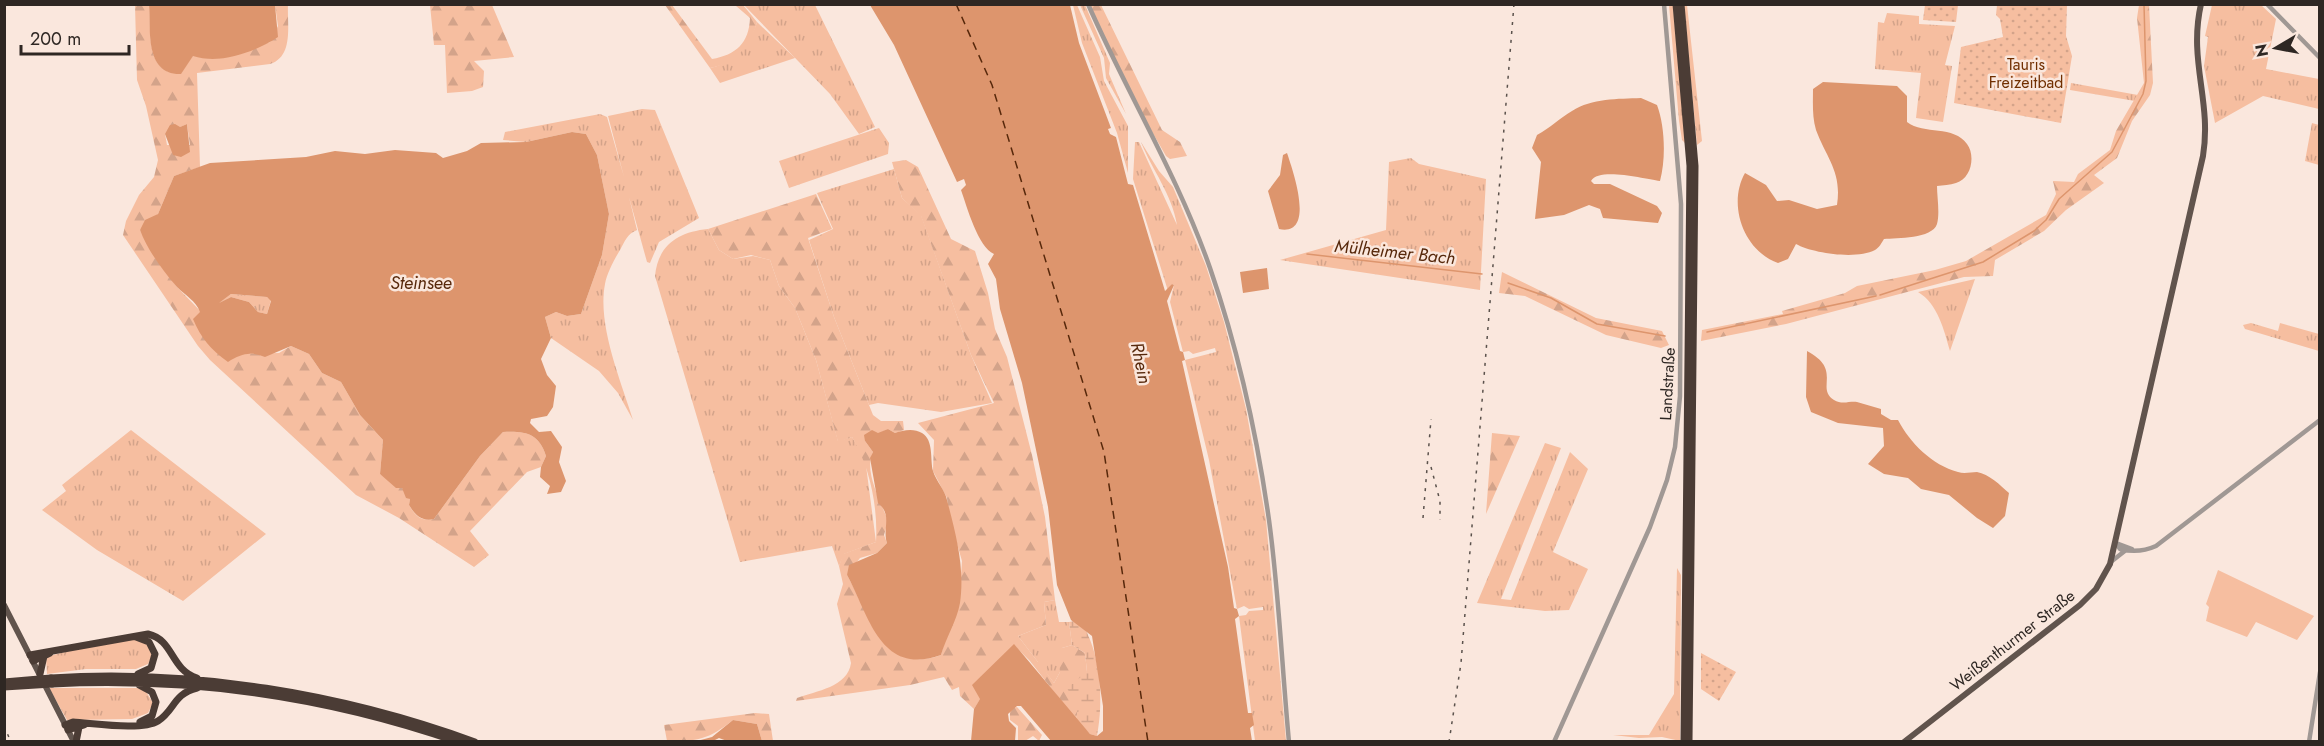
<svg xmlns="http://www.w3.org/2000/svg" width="2324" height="746" viewBox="0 0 2324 746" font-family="Jost,sans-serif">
<defs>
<pattern id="grass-tufts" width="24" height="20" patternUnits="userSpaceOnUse" patternTransform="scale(1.5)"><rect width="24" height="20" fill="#f6bea0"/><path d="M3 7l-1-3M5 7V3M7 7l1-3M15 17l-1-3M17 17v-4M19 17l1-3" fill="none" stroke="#d3a38a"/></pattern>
<pattern id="forest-firs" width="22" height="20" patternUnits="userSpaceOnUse" patternTransform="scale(1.5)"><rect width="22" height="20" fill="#f6bea0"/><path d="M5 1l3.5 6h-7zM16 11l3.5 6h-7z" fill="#d3a38a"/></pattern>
<pattern id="wetland-marsh" width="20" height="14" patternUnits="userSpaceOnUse" patternTransform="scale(1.5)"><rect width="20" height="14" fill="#f6bea0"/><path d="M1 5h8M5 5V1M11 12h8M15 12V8" fill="none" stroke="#d3a38a"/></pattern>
<pattern id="park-dots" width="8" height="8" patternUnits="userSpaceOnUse" patternTransform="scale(1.5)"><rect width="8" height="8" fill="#f6bea0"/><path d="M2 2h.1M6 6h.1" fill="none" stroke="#d3a38a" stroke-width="1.8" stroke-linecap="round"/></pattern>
</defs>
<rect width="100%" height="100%" fill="#fae7dd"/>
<path fill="url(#grass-tufts)" d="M744 5H815L875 127 859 134 830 94Z
M1073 5H1077L1100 57 1104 81 1128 126V173L1117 133 1082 43Z
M1080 5H1085L1110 63 1109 74 1126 114 1106 78 1104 58Z
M1669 5H1673L1686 144 1682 140 1679 121Z
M1684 5H1687L1702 141 1697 145Z
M2212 5H2261L2276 19 2266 69 2319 79V109L2263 96 2215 123 2204 66 2208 37 2205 36Z
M1887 13 1919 16V24L1955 26 1945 65 1952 66 1943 122 1916 118 1921 73 1875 69 1878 22 1884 23Z
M757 22 795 58 720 83 710 68C732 64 751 43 757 22Z
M2071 83 2138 95 2135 101 2070 90Z
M642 109 655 110 699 218 659 242 650 263 647 262 629 197 637 230C627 234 625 241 620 250 614 260 607 273 605 284 597 325 621 381 633 420L618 393 599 371 551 338 545 317 556 312 567 316 581 314 602 255 609 214 597 155 586 134 572 132 526 142 503 140 505 132 600 114 607 117 624 177 608 116Z
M2312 123 2319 125V165L2305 161Z
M879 128 889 143 888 154 789 188 779 161Z
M1135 142H1139L1177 225C1172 194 1152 170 1141 142L1159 171 1173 187 1206 266 1224 322 1246 409 1266 520 1286 741H1255L1239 616 1246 615 1249 611 1263 610V607L1249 609 1244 606 1237 609 1209 460 1185 360 1216 352 1215 348 1193 354 1189 351 1183 352 1170 302 1174 285 1172 284 1168 291 1133 179Z
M1411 158 1419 164 1486 179 1480 290 1280 260 1386 230 1389 162Z
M894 169 902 198 921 215 971 355 992 403 941 412 878 403 869 405 834 317 809 240 833 229 817 193Z
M708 229 719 250 733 259 753 256 770 260 779 286 795 308 816 360 838 441 852 437 865 458 876 542 844 554 839 566 832 546 740 562 655 276C658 245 678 232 708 229Z
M1975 279 1950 351C1944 330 1938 304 1918 292Z
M231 294 267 297 271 300 267 314 258 312 249 302 231 297 214 306Z
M2251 323 2278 331 2280 323 2319 334V351L2245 329 2243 325Z
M131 430 266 534 183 601 97 550 42 510 66 491 62 485Z
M1545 443 1561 448 1501 599 1511 600 1570 452 1588 469 1553 552 1588 569 1569 610 1545 611 1477 603Z
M1677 568 1681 575 1680 741 1662 737 1639 738 1613 735H1649L1674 694Z
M1055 600 1059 622H1069L1072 645 1062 648 1060 672 1054 683 1018 636 1046 625 1044 602Z
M133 639C146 641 149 644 152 656L148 664 136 669H86L47 674 46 657 68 651Z
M49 688H137L145 690 153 703 148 713 132 719 67 720Z"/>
<path fill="url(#forest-firs)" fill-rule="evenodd" d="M135 5H149C151 29 145 76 181 73L193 55C219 65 246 51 270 42L278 26 275 5H288C287 25 294 56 270 64L197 73 200 167 174 176 158 214 140 230 156 259 177 287 242 354 279 353 291 346 309 354 322 373 341 382 360 415 383 440 380 474 402 488 410 499 409 505C415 516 422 522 434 519L480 456 503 432C525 431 539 433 546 456L541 467 527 472 470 531 489 555 474 567 399 518 356 495 210 360 198 346 123 235 126 221 139 195 154 177 158 160 146 106 137 80ZM187 124 190 145H167L165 134Z
M430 5H492L514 57 474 61 484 71 483 87 472 91 447 93 445 45H434Z
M665 5H672L712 59C736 55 749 43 750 18L735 5H743L757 22C751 46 735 64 710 68Z
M1089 5H1101L1162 130 1180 142 1187 156 1170 159 1166 156 1143 116Z
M2139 5H2149L2153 83 2150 95 2132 121 2117 158 2094 175 2104 183 2066 210 2044 231 1995 260 1993 276 1964 277 1786 324 1701 341 1702 330 1783 314 1782 311 1845 293 1857 286 1935 270 1966 261 2046 215 2056 194 2053 181 2074 182 2078 174 2110 150 2116 131 2144 83 2137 18Z
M906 160 918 167 951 239 975 251 988 293 995 329 1007 357 1032 455 1045 517 1055 600 1044 602 1046 625 1018 636 1038 662 1044 660 1047 666 1046 672 1054 683 1060 672 1058 654 1062 648 1072 645 1085 653 1087 672 1076 720 1030 661 1014 645 974 709 960 696 959 687 952 690 944 677 910 685 796 701 797 698C816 691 848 687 851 663L837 604 843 584 839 566 843 554 876 542C878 507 870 467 852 437L838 442 816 360 795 308 779 286 770 260 751 255 733 259 719 250 708 229 816 194 832 229 808 238 834 317 873 415 881 421H903L904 430 895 433 888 429 865 441 873 452C863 471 882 504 888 521L884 535 887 543 877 553 860 558 847 575C869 614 884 676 941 655L946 636 959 606 962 561 949 516 947 498 933 471 934 440 918 423 994 403 971 355 921 216 902 198 892 162Z
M1502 272 1596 318 1662 331 1669 345 1661 348 1606 335 1525 296 1499 293Z
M1492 433 1520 436 1486 514Z
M1017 707 1042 735 1039 741 1033 736 1025 741H1018V726L1010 720V709Z
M755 713 769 714 773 741H762L757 724 733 720C708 740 698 741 667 741L664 725Z"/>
<path fill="url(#wetland-marsh)" d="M1080 620C1101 652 1104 700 1097 736L1090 734 1076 720 1078 708 1067 688 1087 672 1085 653 1072 645 1069 622Z"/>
<path fill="url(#park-dots)" d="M1925 5H1958L1956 22 1923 20Z
M1997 5H2067L2066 36 2072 56 2061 123 1954 103 1961 47 2003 37 2000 19 1996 15Z
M1701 653 1736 672 1719 701 1701 689Z"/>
<path fill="#f6bea0" d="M2218 570 2314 616 2297 640 2256 622 2247 637 2206 621 2209 607 2206 604Z"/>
<path fill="#dd956d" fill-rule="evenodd" d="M149 5H275L278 37C255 52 220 65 193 56L181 74C144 75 151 29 149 5Z
M870 5H1070L1079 43 1111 128 1108 129 1110 134 1116 137 1128 184 1133 185 1165 291 1172 284 1174 285 1167 301 1180 351 1183 352 1185 360 1182 361 1228 567 1234 608 1237 609 1239 616 1235 619 1248 713H1252L1254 725 1250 728 1252 741H1051L1021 706H1017L1008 714 1009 721 1016 728 1015 741H971L974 709 980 699 972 685 1014 644 1090 734 1097 736 1103 731V706L1092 636 1071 620 1057 585 1048 507 1022 383 1000 309 996 279 988 264 994 254C978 247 967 207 961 190L966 185 964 179 957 182 894 45Z
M1823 82 1897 86 1907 96V122C1924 135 1954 125 1967 144 1976 156 1971 179 1956 183 1950 185 1943 185 1937 186 1937 197 1940 213 1937 224 1932 239 1897 238 1884 239 1882 242 1879 248 1875 250 1856 260 1812 253 1796 244L1788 259 1778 263C1744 251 1727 205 1745 173L1766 185 1777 201 1789 200 1817 209 1837 205C1842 172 1827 159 1816 130 1812 117 1813 102 1813 89Z
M1641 98 1657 105C1665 126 1666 159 1660 181 1644 179 1599 167 1591 181L1594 184H1610L1657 206 1662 213 1658 223 1603 218 1600 209 1589 205 1564 215 1535 219 1541 162 1532 148 1537 135C1550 128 1560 118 1572 111 1592 98 1618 99 1641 98Z
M175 124 180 127 187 124 190 152 181 157 173 155 165 134 170 125Z
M572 132 586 134 597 155 609 214 602 255 581 314 567 316 556 312 545 317 551 338 541 359 547 375 556 386 553 407 547 416 531 419 530 423 539 432 551 431 562 447 559 462 566 481 561 492 547 494 550 486 540 477 541 467 546 456C539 433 525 431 503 432L480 456 434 519C422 522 415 515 409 505L410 499 406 498 402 488H396L380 474 383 440 360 415 341 382 322 373 309 354 291 346 265 357C250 351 241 354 228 362 210 349 201 338 193 319L200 312C196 301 185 295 177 287 163 271 148 251 140 230L145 220 158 214 174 176 210 163 306 157 335 151 365 154 395 150 436 153 443 158 467 151 481 143 526 142ZM231 294 267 297 271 301 267 314 258 312 249 302 231 297 219 303Z
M1287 153C1292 168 1317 237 1279 229L1268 191 1280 175 1283 155Z
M1267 268 1269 289 1243 293 1240 272Z
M1807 351C1843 370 1815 388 1834 400 1842 405 1849 401 1857 402 1865 404 1873 407 1881 409V414L1891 420H1898C1910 443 1932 465 1958 472 1964 474 1971 472 1977 472 1989 474 2000 485 2009 493L2005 516 1993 528 1977 518 1949 495 1921 489 1908 478 1884 474 1868 464 1884 446 1883 428 1838 423 1811 412 1806 397Z
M888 429 895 433C903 430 914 428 922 433 934 440 930 460 933 471 936 481 945 490 947 500 956 535 965 567 960 603 957 620 946 638 941 655 880 677 869 615 847 575L849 565 877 553 887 543C882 529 893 515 878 503L870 458 873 452 865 441 864 435 872 430 878 433Z
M733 720 757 724 762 741H727L719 738 713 741H697L712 737Z"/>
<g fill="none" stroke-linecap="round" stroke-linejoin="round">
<path stroke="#dd956d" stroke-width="1.5" d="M1307 254 1482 274
M1508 283 1551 298 1597 324 1665 336
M1880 295 1983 262 2034 231 2046 220 2059 199 2112 152 2143 94 2146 81 2144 4
M1707 332 1876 296"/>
<path stroke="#57280b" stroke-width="1.5" stroke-dasharray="8 6" stroke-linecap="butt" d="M956 4 992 85 1104 452 1148 742"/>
<path stroke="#a09894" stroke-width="4.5" d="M1088 4C1127 93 1178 176 1210 268 1238 349 1257 435 1269 520 1279 593 1282 668 1289 742
M2267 4 2320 58
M2116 543 2120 549C2132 552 2145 551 2156 546L2320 420
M2116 543 2132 549
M2112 561 2126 550
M1554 742 1650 527 1667 480 1675 447 1680 396 1681 204 1664 4
M2309 742 2320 672"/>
<path stroke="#61544d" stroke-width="6" d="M4 605 74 742
M1904 742 2080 605 2096 589 2110 564 2203 156C2212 101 2188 61 2201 4"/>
<path stroke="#4b3c35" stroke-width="7" d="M1676 4 1690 166 1684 742
M1681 4 1695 166 1689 742
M136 637 149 642 155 654 151 668 138 674
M30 655 148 634C174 640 170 669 197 678
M33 661 50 653
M40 674 44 656
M51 678C194 669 341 693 475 742
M52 684C190 677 328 697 458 742
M139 685 152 692 156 702 152 716 140 722
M65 725 73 722C93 723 142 731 158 721 175 710 173 694 197 688
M68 730 84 725
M76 742 79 727"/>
<path stroke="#5b524c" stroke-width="1.5" stroke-dasharray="3 6" stroke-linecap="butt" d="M1431 467 1440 501V520
M1423 518 1431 419
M4 726 11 742
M1449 742 1461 663 1514 4"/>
<path stroke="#4b3c35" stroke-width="7" d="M4 682 51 678
M4 687 52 684"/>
</g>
<g text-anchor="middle" stroke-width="5" stroke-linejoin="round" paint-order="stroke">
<g font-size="16" fill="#712f00" stroke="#fae7dd">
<text x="2026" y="70">Tauris<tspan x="2026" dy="18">Freizeitbad</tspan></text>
</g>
<g font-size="16" fill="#2e2723" stroke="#fae7dd">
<text transform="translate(1667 384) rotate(-87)" y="6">Landstraße</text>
<text transform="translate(2012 640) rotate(-38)" y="6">Weißenthurmer Straße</text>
</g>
<g font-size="18" font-style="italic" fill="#57280b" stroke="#fae7dd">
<text transform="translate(1395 252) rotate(6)" y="6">Mülheimer Bach</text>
<text x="421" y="289">Steinsee</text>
<text transform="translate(1141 363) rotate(78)" y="6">Rhein</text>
</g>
</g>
<rect width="2324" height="746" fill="none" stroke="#2e2723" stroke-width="12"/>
<g transform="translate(2276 48) rotate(260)" stroke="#fae7dd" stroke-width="4.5" paint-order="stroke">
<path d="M0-4.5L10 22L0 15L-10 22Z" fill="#2e2723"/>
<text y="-9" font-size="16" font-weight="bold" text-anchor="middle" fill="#2e2723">N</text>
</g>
<path d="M21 45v9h108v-9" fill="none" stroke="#2e2723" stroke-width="3"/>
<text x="30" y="45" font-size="18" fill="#2e2723" stroke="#fae7dd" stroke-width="4.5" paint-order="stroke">200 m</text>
</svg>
